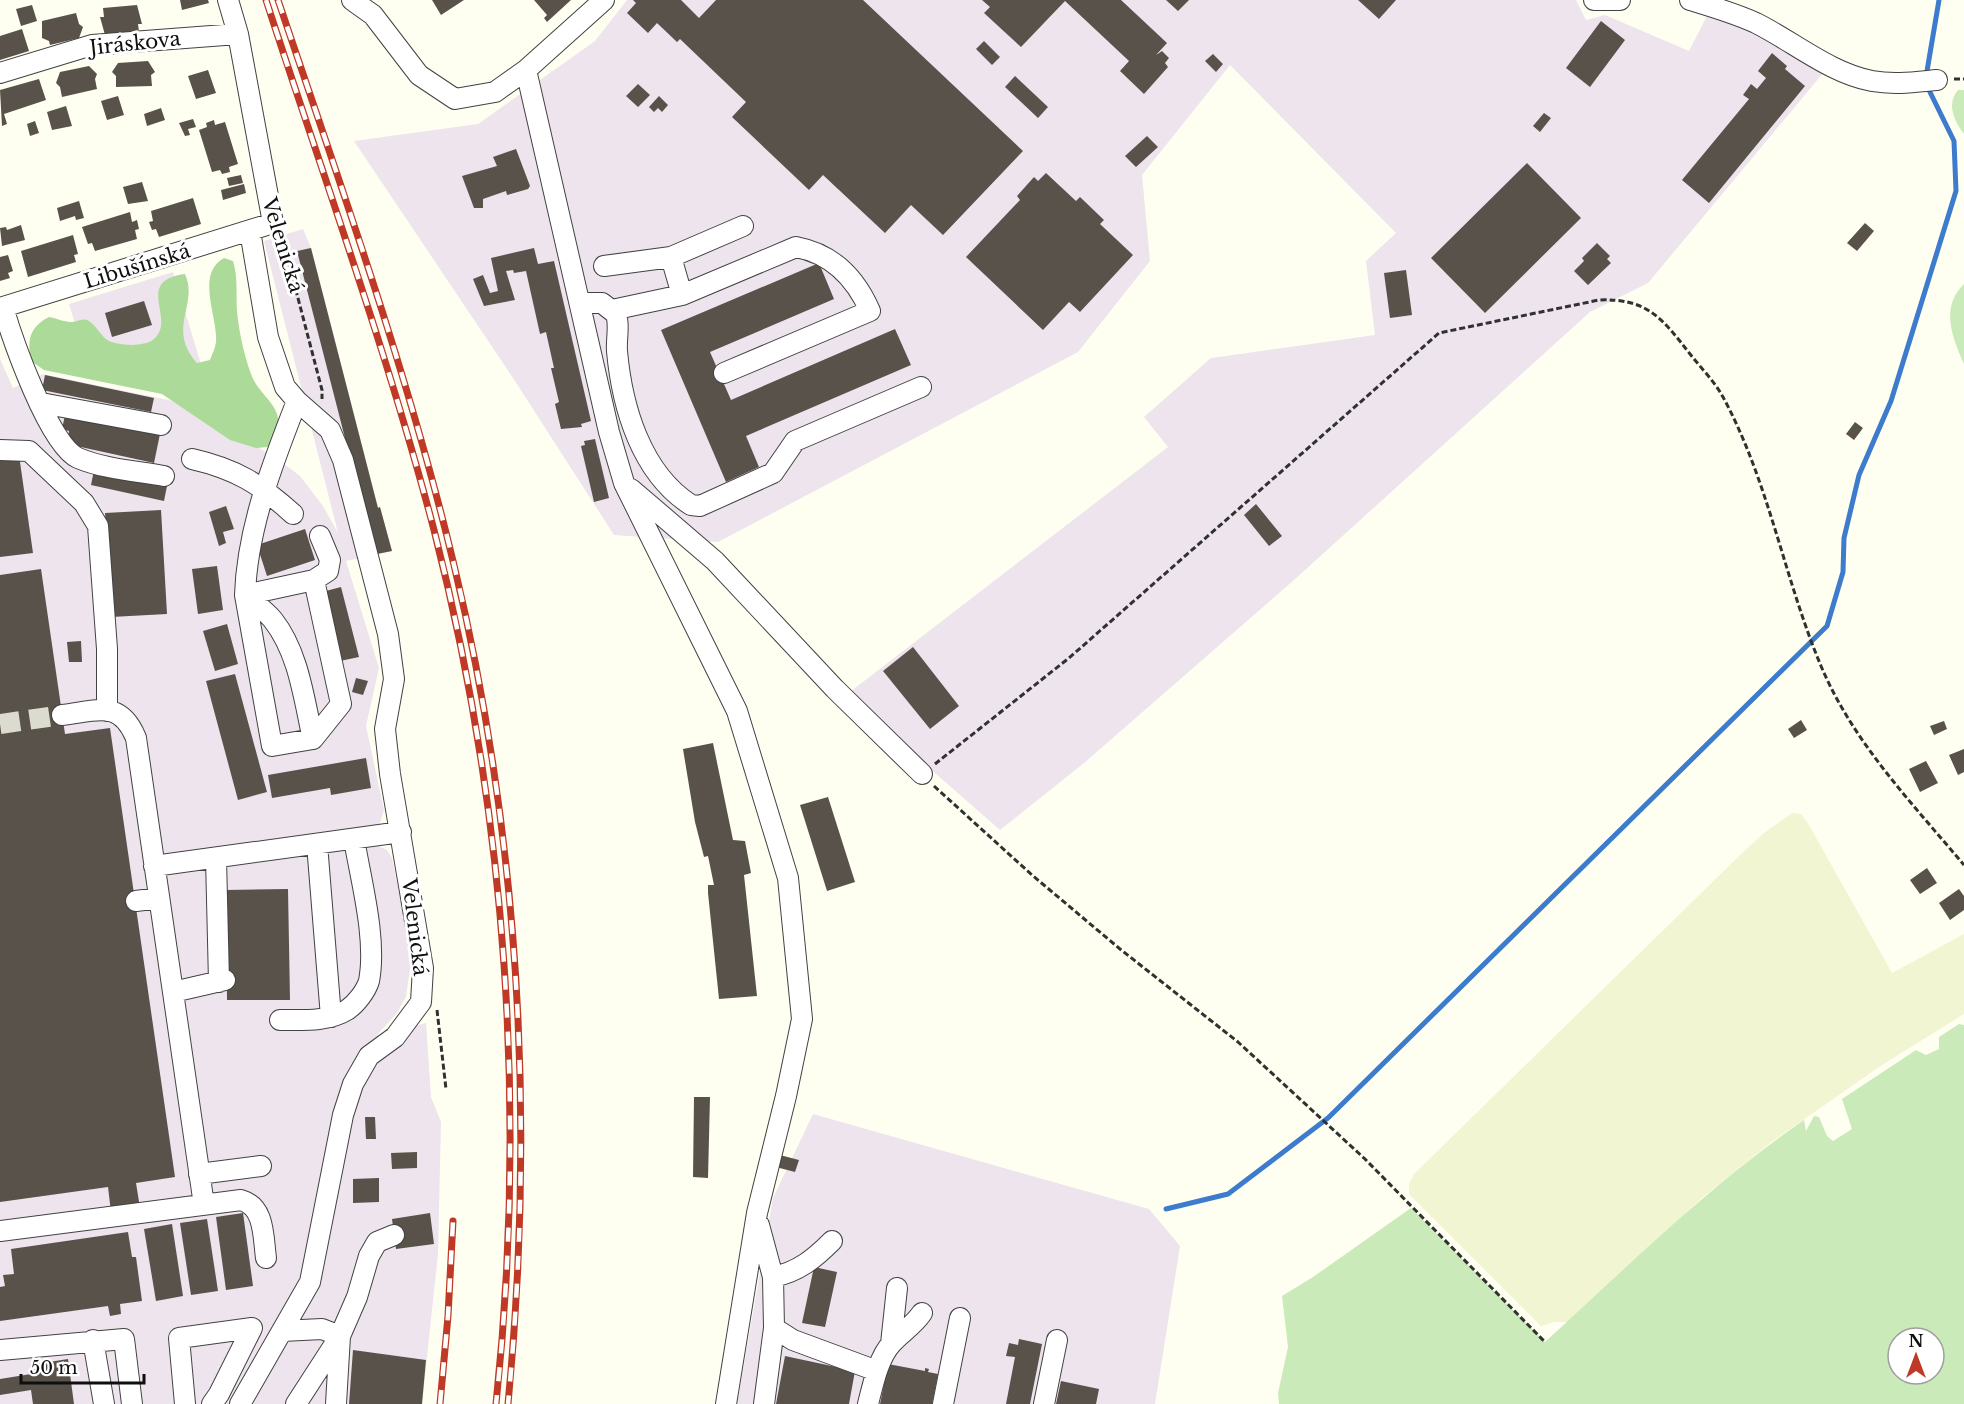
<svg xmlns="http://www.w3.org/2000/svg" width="1964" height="1404" viewBox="0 0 1964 1404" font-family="'Libre Baskerville',serif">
<rect width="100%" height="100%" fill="#fffff1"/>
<path fill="#ede4ed" d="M627 0H1576L1586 20 1605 15 1689 51 1709 12 1769 39 1824 72 1648 283 1590 312 1294 580 1084 763 1000 830 846 695 1168 447 1144 417 1211 358 1375 335 1366 261 1396 233 1230 65 1142 175 1150 261 1078 352 718 542 614 535 513 378 354 141 478 124 595 41Z
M303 229 311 248 378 507H380L392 551 346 561 379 668 366 726 384 810 380 823 372 829 374 844 387 850 392 858 408 935 411 962 406 997 397 1013 377 1035 426 1023 431 1097 441 1122 438 1254 422 1404H0V359L13 388 43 374 178 402 275 457 300 476 323 506 338 533 264 241Z
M173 272 201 364 178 370 85 357 69 304Z
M813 1114 1149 1209 1180 1246 1155 1404H737L773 1198Z"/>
<path fill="#f2f5d1" d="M1792 813 1801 814 1809 825 1892 973 1964 934V1014L1882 1065 1770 1143 1703 1197 1567 1322H1554L1541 1326 1409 1194V1184L1414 1174 1738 857 1764 833Z"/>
<path fill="#cbeaba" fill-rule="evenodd" d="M1958 90H1964V134C1954 121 1946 104 1958 90Z
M1964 284V364C1952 337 1940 307 1964 284Z
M1959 1024 1964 1025V1404H1279L1278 1393 1288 1347 1282 1296 1313 1277 1411 1208 1545 1342C1629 1265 1710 1185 1804 1120L1806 1131 1814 1116 1819 1117 1827 1136 1833 1141 1852 1129 1842 1099 1916 1050 1926 1055 1939 1049V1037ZM1898 1338H1934V1374H1898Z"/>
<path fill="#acdb99" d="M224 258 233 261C238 277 236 294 237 311 239 332 244 355 251 374 260 400 296 410 268 447L256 448 230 440 162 394 44 370 31 361C27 341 29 327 49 317 56 318 64 322 71 322 78 322 82 317 89 321 97 326 101 337 109 341 120 346 145 347 154 339 177 319 133 281 185 274 199 305 166 328 197 363L210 360C212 354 215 349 216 342 218 317 195 274 224 258Z"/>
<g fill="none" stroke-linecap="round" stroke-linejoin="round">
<path stroke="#3d7bcd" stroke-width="5" d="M1926 77 1939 0
M1166 1209 1228 1194 1328 1118 1827 626 1843 572 1844 538 1859 475 1891 401 1956 191 1954 141 1927 86"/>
</g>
<path fill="#58524b" d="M180 0H208L209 3 182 10Z
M432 0H464L441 15Z
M534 0H571L547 22 544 18 547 15Z
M633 0H681L699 18 716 0H863L1023 151 943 235 911 205 885 233 823 175 809 190 732 117 746 102 680 39 677 42 657 23 648 33 627 13 636 3Z
M982 0H1121L1167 43 1156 55 1162 51 1169 58 1165 63 1168 67 1144 94 1120 71 1129 61 1065 1 1021 47 984 13 990 7Z
M1166 0H1189L1178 11Z
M1358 0H1396L1379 19Z
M32 5 37 21 21 26 16 9Z
M137 5 142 24H138L139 32 105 35 100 17H104L103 8Z
M76 13 79 24 83 27 79 38 50 45 49 41 42 38V21Z
M1601 21 1625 40 1590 87 1566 68Z
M22 29 29 51 0 60V36Z
M984 41 1000 57 992 65 976 49Z
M1772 53 1787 66 1785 69 1805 86 1709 203 1682 180 1749 99 1743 95 1751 84 1757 89 1766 78 1758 71Z
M1213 54 1223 64 1216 72 1205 61Z
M148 61 155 72 151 75 152 86 116 87V76L112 72 118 63Z
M89 66 97 74 95 79 97 89 62 97 60 87 56 83 60 72Z
M208 70 216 93 196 99 188 76Z
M1015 76 1048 107 1038 118 1005 87Z
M39 79 46 100 4 114 7 124 2 126 0 90Z
M638 84 650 95 638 107 626 96Z
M118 96 124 115 107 120 101 101Z
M659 96 668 105 662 112 658 108 654 112 649 107Z
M66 106 72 126 52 130 47 112Z
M161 108 165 120 147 126 144 114Z
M1544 113 1551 118 1540 132 1533 126Z
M193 119 196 127 188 129 190 135 185 136 179 123Z
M214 120 215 125 225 122 238 164 229 167 230 172 222 174 220 170 212 172 199 130 207 127 206 123Z
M35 121 39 133 30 136 27 124Z
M1147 136 1158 147 1136 167 1125 156Z
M516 149 530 186 528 189 507 195 506 191 483 199V208H474L462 176 497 166 493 157Z
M1527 163 1581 218 1485 313 1431 258Z
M1046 173 1076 201 1080 197 1104 220 1100 224 1133 255 1080 312 1069 302 1043 330 966 257 1020 200 1017 196 1034 177 1038 181Z
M241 175 243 183 229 186 227 178Z
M142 182 148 201 128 204 123 187Z
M244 184 246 193 223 200 221 190Z
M193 198 201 224 159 237 156 229 152 230 149 222 153 221 151 211Z
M79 201 84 218 76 220 75 216 60 221 57 208Z
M130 212 132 222 137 220 139 229 135 230 137 239 95 251 92 243 88 244 82 227Z
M1865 223 1874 231 1857 251 1847 243Z
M21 225 25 240 2 246 0 228 6 227 7 230Z
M73 235 78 254 74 255 76 262 28 277 21 251Z
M1597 243 1610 256 1607 259 1611 263 1588 285 1574 271 1584 261 1582 258Z
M311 248 378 508 380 507 392 551 377 554 364 512 297 251Z
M534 248 538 264 554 261 591 421 581 424 582 427 561 429 555 404 559 402 551 368H554L546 332 540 334 526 271 514 273 513 270 506 271 515 300 484 306 473 279 483 275 490 293 498 291 491 258Z
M8 255 13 271 8 273 10 278 0 281V257Z
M819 263 834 299 710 352 731 400 895 329 911 365 746 436 759 467 726 482 661 330Z
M1406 270 1412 315 1390 318 1384 273Z
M144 301 152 325 112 337 105 313Z
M45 375 154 398 151 412 42 390Z
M65 415 160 434 154 463 67 444 69 431 62 429Z
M1855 422 1863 428 1854 440 1846 434Z
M595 439 609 498 594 502 581 446 585 445 584 441Z
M19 455 33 553 0 557V458Z
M94 470 167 486 164 501 91 485Z
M1256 504 1282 536 1269 546 1244 515Z
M226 506 234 529 223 532 226 543 219 546 209 512Z
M161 510 167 614 111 617 105 513Z
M305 529 315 560 267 576 257 545Z
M217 566 223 610 198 614 192 569Z
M41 569 65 734 110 728 175 1177 136 1183 140 1208 111 1212 108 1187 0 1202V575Z
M341 587 359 657 340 661 322 592Z
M227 624 238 664 215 671 203 631Z
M81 641 82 662H69L67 642Z
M913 647 959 706 930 729 883 671Z
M235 674 267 792 238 800 206 681Z
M356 678 368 681 363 695 352 692Z
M1801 720 1807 730 1794 738 1788 729Z
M1944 721 1947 729 1934 735 1930 726Z
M713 743 733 840 745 841 751 873 744 875 757 996 719 999 708 893V885H714L708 856 704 857 695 822 683 749Z
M1964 749V772L1958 775 1949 755Z
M366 758 371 788 331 795 330 788 272 798 268 775Z
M1926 761 1938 783 1920 792 1909 769Z
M828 797 855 882 827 891 800 805Z
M1927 868 1937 883 1920 894 1910 880Z
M288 889 290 1000H227L226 890Z
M1959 889 1964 896V910L1950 920 1939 903Z
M694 1097H710L708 1178 693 1177Z
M365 1117H375L376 1139H366Z
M417 1152V1168L392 1169 391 1153Z
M776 1154 799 1160 795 1172 772 1166Z
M379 1178V1202L353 1203V1179Z
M243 1213 253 1286 226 1290 216 1217Z
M430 1213 434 1244 396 1249 392 1219Z
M207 1219 218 1291 191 1295 180 1223Z
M172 1224 183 1296 156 1301 144 1229Z
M128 1232 132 1257H136L142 1301 120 1304 121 1314 110 1316 108 1306 0 1321V1287L5 1286 3 1275 14 1274 11 1249Z
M814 1267 837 1272 825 1327 802 1323Z
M1019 1339 1042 1344 1030 1404H1006L1015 1357 1006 1356 1009 1343 1018 1345Z
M353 1350 426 1360 422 1404H349Z
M785 1356 855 1371 849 1404H776Z
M68 1359 74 1404H33L31 1390 0 1395V1379L31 1374 30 1365Z
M888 1364 925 1371V1368L929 1369 928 1372 938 1374 932 1404H880Z
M1061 1381 1099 1389 1096 1404H1056Z"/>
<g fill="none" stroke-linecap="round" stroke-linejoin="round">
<path stroke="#dbdbcf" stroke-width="20" stroke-dasharray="20 10" stroke-linecap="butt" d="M0 724 62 715"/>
<defs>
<path id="minor" d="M352 0 373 15 419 75 455 99 495 92 526 70 604 0
M1594 0H1620
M1690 0C1713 7 1734 13 1756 23 1794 42 1830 73 1872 81 1894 85 1915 82 1937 80
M526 70 609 432 624 483 737 711 788 878 802 1019 786 1096 757 1213 726 1404
M0 73 92 45 238 34
M671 257 682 295
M604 266 671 257 743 226
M580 303H602L616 314C620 326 616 338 617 351 622 407 641 473 691 505L700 506 773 473 795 441 921 387
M3 307C12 338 49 445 78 458 104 469 136 471 164 476
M0 308 273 223 238 34 228 0
M612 310 682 295 796 247C833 254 856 279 870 311L724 373
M41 403 161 425
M0 450 29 451 84 503 98 526 107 649V711
M192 459C236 469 260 484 293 514
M631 489 715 561 835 689 922 774
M314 580 328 571 330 560 320 536
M245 595 314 580 341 704 313 739 272 746 245 595C247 529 273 462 297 401
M245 595C254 603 266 611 273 620 299 653 304 700 313 739
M62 715C97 711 120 699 136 738L204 1205
M317 844 331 1017
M216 858 219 982
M154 866 401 832
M136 901 159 898
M173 992 225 980
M280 1020C302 1020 328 1022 347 1010 356 1004 366 991 369 981 377 939 361 881 354 839
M199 1174 261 1166
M759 1225 773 1277C798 1272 814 1259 832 1241
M0 1231 241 1200C265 1207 263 1236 266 1258
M774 1328 793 1340 877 1371
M282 1331 322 1329 340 1336 336 1404
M93 1340 104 1404
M891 1344 897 1288
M0 1350 124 1339 132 1404
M185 1404 179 1338 252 1328 219 1394 212 1404
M240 1404 310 1282 343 1115 353 1084 369 1056 395 1037 421 1002 423 968 390 774 385 729 394 679 388 634 343 460 330 430 297 401 285 387 268 337 250 231
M296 1404 340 1336 357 1297 369 1256 377 1242 394 1235
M764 1404 774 1328 773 1277
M868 1404C873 1385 878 1358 892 1343 902 1332 913 1326 922 1313
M943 1404 960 1318
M1044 1404 1057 1340"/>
</defs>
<use href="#minor" stroke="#424242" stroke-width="22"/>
<path stroke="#313131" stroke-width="3" stroke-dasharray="6 3" stroke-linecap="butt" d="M1954 79H1964
M282 237 322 390V399
M935 764 1069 658 1439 333 1599 300C1647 298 1662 318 1690 354 1701 368 1715 382 1723 397 1769 482 1784 578 1821 666 1853 742 1911 802 1964 865
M934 786 1032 875 1120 949 1238 1042 1365 1159 1544 1341
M437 1010 446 1089"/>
<use href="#minor" stroke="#fff" stroke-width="20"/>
<defs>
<path id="rail" d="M266 0C323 176 387 351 434 530 507 815 527 1112 496 1404
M278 0C341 187 408 373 454 565 520 840 535 1123 508 1404
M440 1404 448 1316 453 1221"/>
</defs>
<use href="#rail" stroke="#c03926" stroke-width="7"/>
<use href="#rail" stroke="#fff" stroke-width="4.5" stroke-dasharray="14" stroke-linecap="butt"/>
</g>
<g text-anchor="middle" stroke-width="6" stroke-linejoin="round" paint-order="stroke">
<g font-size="20" fill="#0f0f0f" stroke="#fff">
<text transform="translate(135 43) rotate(-6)" y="7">Jiráskova</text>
<text transform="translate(283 245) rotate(73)" y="7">Velenická</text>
<text transform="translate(137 266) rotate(-17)" y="7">Libušínská</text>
<text transform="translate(415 927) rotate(83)" y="7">Velenická</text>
</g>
</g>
<g transform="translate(1916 1356)"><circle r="28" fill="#ffffff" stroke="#9f9f9f" stroke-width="1.5"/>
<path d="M0-4.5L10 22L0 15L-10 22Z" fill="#c03926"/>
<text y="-9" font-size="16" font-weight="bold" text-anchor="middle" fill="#0f0f0f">N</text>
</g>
<path d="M21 1374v9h123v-9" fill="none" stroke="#0f0f0f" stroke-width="3"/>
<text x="30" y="1374" font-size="18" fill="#0f0f0f" stroke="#ffffff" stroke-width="4.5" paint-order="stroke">50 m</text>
</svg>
